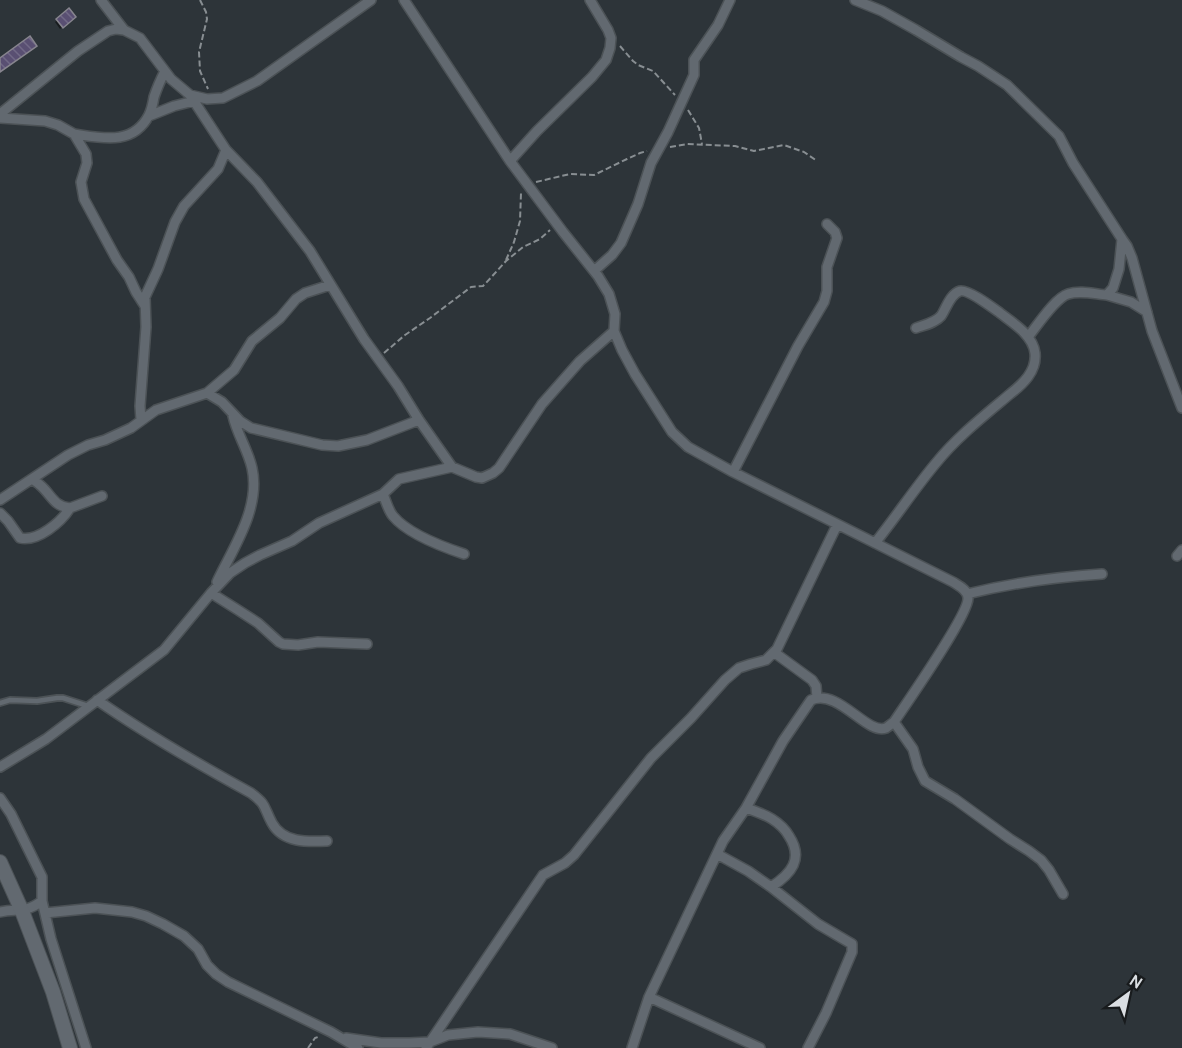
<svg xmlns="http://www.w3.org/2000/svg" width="1182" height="1048" viewBox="0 0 1182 1048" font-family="Cabin,sans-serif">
<defs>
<pattern id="building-back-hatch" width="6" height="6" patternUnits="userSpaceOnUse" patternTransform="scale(1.5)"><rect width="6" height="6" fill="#594f72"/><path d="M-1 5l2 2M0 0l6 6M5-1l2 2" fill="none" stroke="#706886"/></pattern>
</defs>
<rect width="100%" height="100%" fill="#2d3439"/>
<path fill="#0007" d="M69 10 74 17 60 29 55 22Z"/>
<path fill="url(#building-back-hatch)" stroke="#87858e" stroke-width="1.5" d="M69 8 76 17 63 28 56 19Z
M30 36 37 46 0 72V58Z"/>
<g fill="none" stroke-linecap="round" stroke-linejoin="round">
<defs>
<path id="service" d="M0 703 10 700 37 701 57 698H63L88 706"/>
<path id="minor" d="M101 0 124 30
M404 0 510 161 563 232 598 276 609 294 615 314 614 331 622 350 635 374 672 432 688 447 733 472 953 582C959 586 968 590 968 598 969 614 906 704 894 722L913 749 918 767 925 781 955 799 1010 839 1029 851 1041 860 1049 870 1063 894
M855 0 882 11 916 30 961 57 978 66 1007 85 1059 136 1073 163 1122 239 1119 269 1113 288 1107 295C1095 294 1080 290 1068 294 1055 298 1037 326 1028 337
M190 95 226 150 257 182 310 251 364 339 398 386 419 420 452 467
M0 114 78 51 108 31 116 29 124 30 140 38 171 79 190 95 207 99 223 98 257 81 371 0
M149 116 174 106 194 101
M0 118 45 121 58 125 74 134 86 154 87 163 81 182 84 199 117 260 129 277 136 292 145 306
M74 134C102 138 133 146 149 115 152 109 153 103 154 97 157 88 161 79 165 71
M510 161 537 131 592 77 606 60 610 48 611 38 608 30 590 0
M1122 239 1127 246 1132 258 1152 331 1182 408
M594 271 612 255 621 243 638 204 651 163 668 132 694 75V60L718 25 730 0
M1107 295 1131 302 1147 312
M207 393 222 402 240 421 251 428 322 445 338 446 367 440 419 420
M141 420 140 406 146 327 145 297 158 269 175 222 184 206 218 169 226 150
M733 472 798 346 824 302 827 291V267L837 238 835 232 827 224
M32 479C35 481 38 483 40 485 51 494 54 507 70 508L102 496
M383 494C386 501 388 510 393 516 407 533 443 547 464 554
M0 500 68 455 88 445 105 440 131 428 156 410 207 393 234 370 252 341 280 318 296 299 305 293 330 285
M0 513 8 521 20 538C38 542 61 522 70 508
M875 543C896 517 915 488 936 463 957 437 985 415 1010 394 1023 384 1037 371 1035 353 1033 335 1013 323 1000 313 993 308 968 289 960 291 950 294 946 309 941 316 935 323 924 325 916 328
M1177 556 1182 550
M217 582C233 548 261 508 252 468 248 450 237 434 233 416
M211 593 238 610 258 623 279 642 283 644 298 645 318 642 367 644
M967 594C1011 583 1057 577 1102 574
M775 653 812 680 816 686 817 698
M97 700C146 734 198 764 251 793 267 805 263 806 272 823 283 843 307 842 327 841
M0 767 46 739 164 650 211 593 230 573 245 563 260 555 292 541 319 523 383 494 399 479 452 467 476 477 482 478 493 473 499 468 542 404 580 361 614 331
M0 798 11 814 42 877V901L51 939 86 1048
M746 808C755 811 764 814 772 819 780 824 785 829 789 836 804 859 791 874 771 887
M717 854 748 871 771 887 818 924 852 944V952L826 1013 808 1048
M0 912C18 908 24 914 42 901
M45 913 95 908 132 912 146 916 163 924 184 936 198 949 207 965 216 974 228 982 331 1032 358 1048
M649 997 760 1048
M346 1038 381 1043H409L430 1042 448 1035 478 1032 510 1034 552 1048
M426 1048 543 875 565 863 574 855 651 758 691 718 725 680 739 668 751 664 766 660 777 649 837 525
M632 1048 649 997 723 841 746 808 783 741 811 700C839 688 866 735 886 728 889 726 891 724 894 722"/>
<path id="secondary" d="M0 862 22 911 53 992 70 1048"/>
</defs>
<use href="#service" stroke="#4c5256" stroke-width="8"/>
<use href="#minor" stroke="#4c5256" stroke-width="12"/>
<use href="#secondary" stroke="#4c5256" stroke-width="16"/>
<path stroke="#888e92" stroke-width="2" stroke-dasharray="6 3" stroke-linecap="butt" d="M200 0 206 12 207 19 199 52 200 71 208 89
M620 46 633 61 638 65 653 71 675 95
M688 110 699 128 702 144
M670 147 687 144 735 146 754 151 784 145 804 152 817 161
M536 182 570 174 594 175 627 159 640 153 647 151
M506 260 514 242 520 221 521 193
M384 353 405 335 430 318 471 287 483 286 486 283 506 261 523 247 540 239 550 230
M308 1048 315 1038 318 1037"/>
<use href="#service" stroke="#626970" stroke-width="4.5"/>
<use href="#minor" stroke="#626970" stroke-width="9"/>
<use href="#secondary" stroke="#626970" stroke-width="14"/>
</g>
<g transform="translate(1128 994) rotate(33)" stroke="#181b1d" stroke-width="4.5" paint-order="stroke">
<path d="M0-4.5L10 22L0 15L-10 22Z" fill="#dadee2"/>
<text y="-9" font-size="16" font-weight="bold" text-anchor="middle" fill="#dadee2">N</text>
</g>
</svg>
